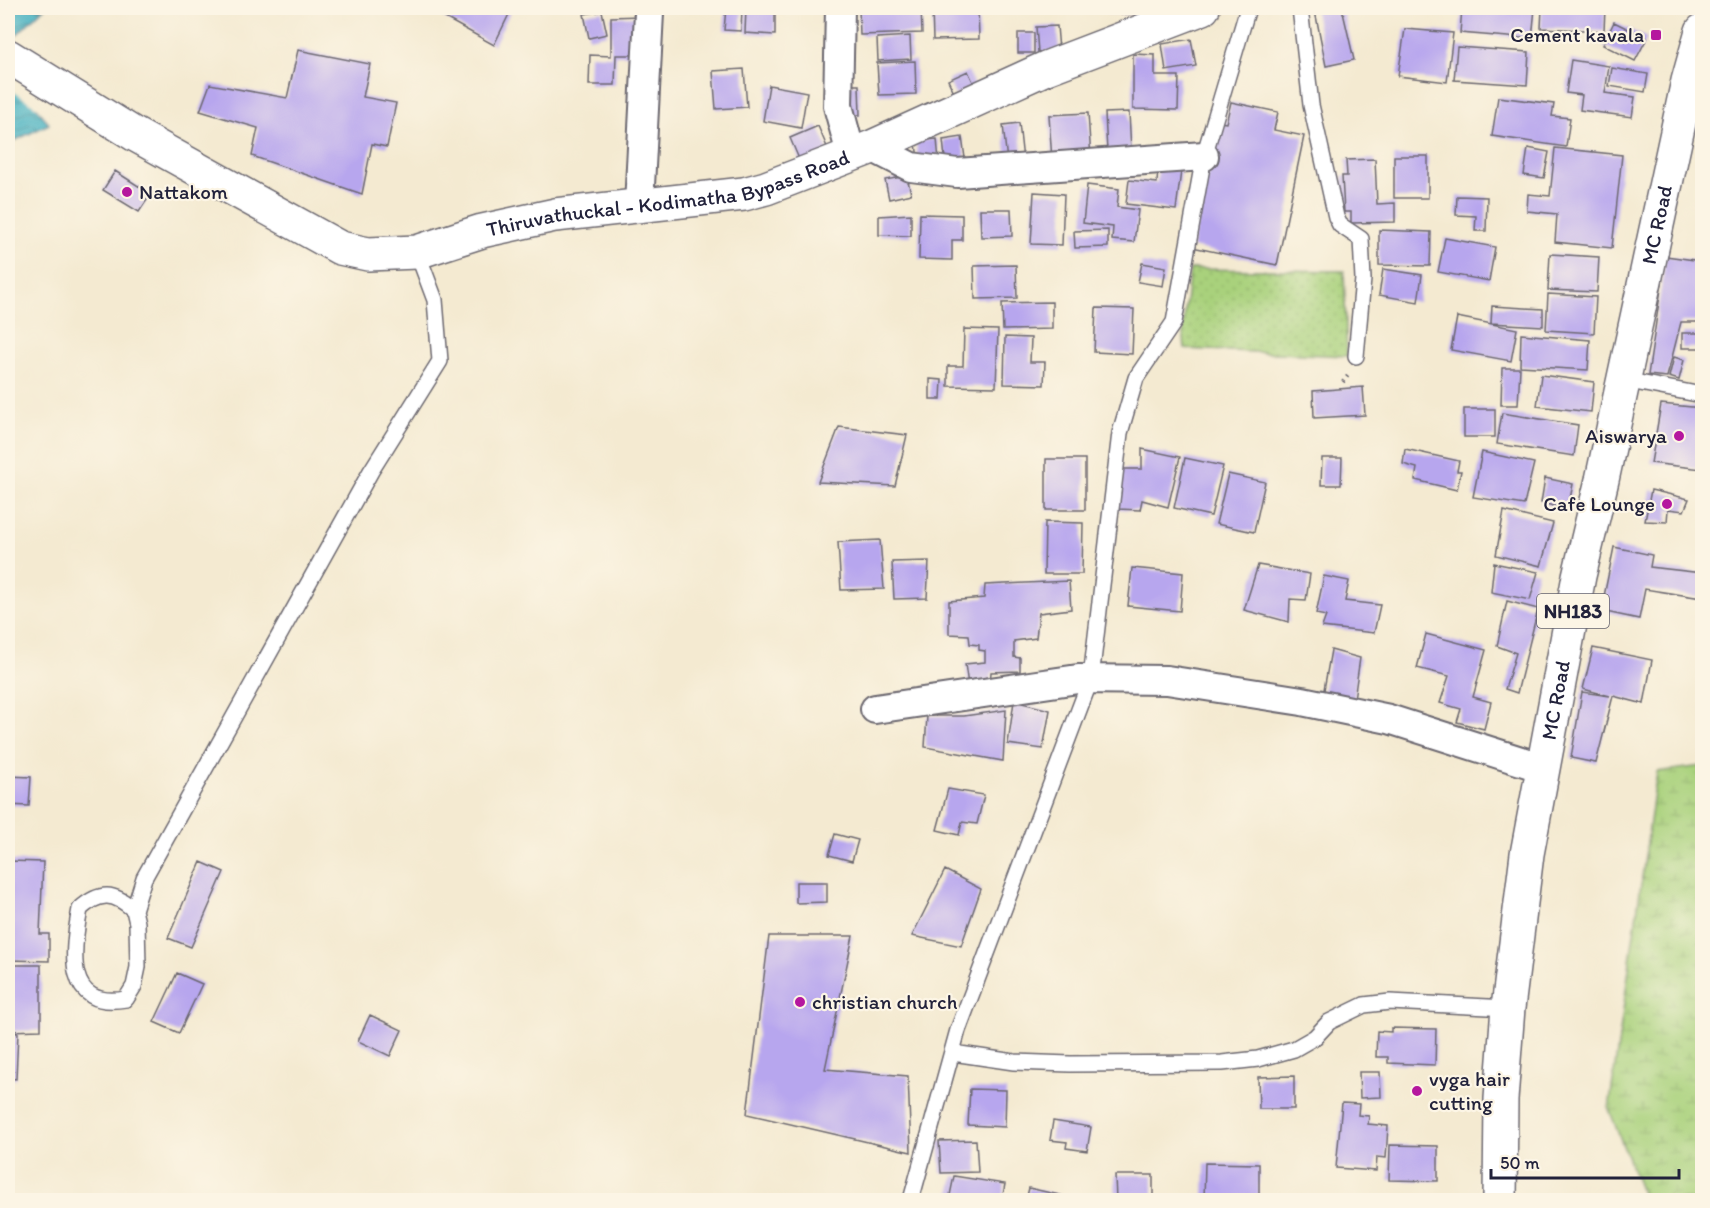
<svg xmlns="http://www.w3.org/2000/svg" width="1710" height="1208" viewBox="0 0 1710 1208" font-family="Itim,sans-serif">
<defs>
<pattern id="grass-dots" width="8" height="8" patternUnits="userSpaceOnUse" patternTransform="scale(1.5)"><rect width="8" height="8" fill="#a9d17c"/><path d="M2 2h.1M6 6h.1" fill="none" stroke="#91b36c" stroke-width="1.8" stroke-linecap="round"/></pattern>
<pattern id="wetland-marsh" width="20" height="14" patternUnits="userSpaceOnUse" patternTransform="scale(1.5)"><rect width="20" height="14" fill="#a9d17c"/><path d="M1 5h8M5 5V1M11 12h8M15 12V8" fill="none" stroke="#91b36c"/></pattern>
<pattern id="water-waves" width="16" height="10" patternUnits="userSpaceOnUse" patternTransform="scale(1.5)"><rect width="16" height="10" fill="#43b0c1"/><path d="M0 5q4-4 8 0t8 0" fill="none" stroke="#388f9e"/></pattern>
</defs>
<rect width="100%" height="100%" fill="#fcf5e5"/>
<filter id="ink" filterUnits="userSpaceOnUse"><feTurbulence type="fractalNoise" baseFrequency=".0167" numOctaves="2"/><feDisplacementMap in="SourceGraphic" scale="12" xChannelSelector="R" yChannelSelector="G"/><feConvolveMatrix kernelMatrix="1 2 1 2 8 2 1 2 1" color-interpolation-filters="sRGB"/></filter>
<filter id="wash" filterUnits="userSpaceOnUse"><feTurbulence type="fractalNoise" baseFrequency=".008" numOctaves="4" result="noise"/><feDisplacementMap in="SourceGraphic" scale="24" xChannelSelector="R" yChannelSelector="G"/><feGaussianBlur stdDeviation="1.35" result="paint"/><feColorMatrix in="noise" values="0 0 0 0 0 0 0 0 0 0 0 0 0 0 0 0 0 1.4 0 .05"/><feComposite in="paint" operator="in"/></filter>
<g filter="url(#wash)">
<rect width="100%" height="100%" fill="#f4ead1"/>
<path fill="url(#grass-dots)" stroke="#667a5c" stroke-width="1.5" d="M1190 269 1344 271 1347 356 1185 349 1183 328Z"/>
<path fill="url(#wetland-marsh)" stroke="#667a5c" stroke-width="1.5" d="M1702 766V1200H1644L1609 1109 1657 772Z"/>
<path fill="url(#water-waves)" stroke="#32697e" stroke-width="1.5" d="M8 8H44L8 43Z
M8 68 49 124 8 144Z"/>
<path fill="#f4ead1" d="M8 65 10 67 44 112 8 88Z"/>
<g id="blocks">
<path fill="#b7a6ee" d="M427 8H512L494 45Z
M726 8H742L741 31 724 30Z
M746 8H775V35L745 33Z
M859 8H921L922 33 860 35Z
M932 8H978L979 39 933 40Z
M1108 8H1137V14H1108Z
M1333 8H1342L1354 60 1326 66 1315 11Z
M1462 8H1535L1532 39 1460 33Z
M1542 8H1605L1604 31 1541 28Z
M602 11 607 34 589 38 584 14Z
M640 16 641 55H616L615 85H589L590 55 611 56V17Z
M1614 22 1647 38 1635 61 1603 45Z
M1057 26 1059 50 1038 52 1036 27Z
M1405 29 1453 33 1447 82 1398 76Z
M1018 33H1034V53H1018Z
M910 36 911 59 878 61 877 38Z
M1191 39 1196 66 1166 71 1162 44Z
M1457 47 1529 52 1527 85 1454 80Z
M298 50 370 64 363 97 396 103 387 147 372 144 362 194 252 156 258 128 200 111 210 84 287 98Z
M1133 54 1155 55V76H1179L1178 110 1133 109Z
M1571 60 1609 66 1605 93 1635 97 1632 117 1580 110 1582 95 1566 93Z
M915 61 916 94 879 95 877 63Z
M1612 68 1648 74 1645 92 1609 86Z
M744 69 747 107 716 109 713 71Z
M968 71 975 86 955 95 948 80Z
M769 85 807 92 801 128 763 121Z
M846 85H859L860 115H847Z
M1498 97 1554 104 1552 116 1570 118 1566 147 1492 136Z
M1231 102 1278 112 1274 130 1304 136 1277 265 1192 247 1219 122 1226 123Z
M1129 112 1131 151 1107 152 1105 113Z
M1088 113 1091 159 1052 161 1049 115Z
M1019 123 1023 160 1007 161 1003 125Z
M818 126 830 154 802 166 790 138Z
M962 137 966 165 946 167 943 140Z
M937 139 939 161 918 163 916 141Z
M1528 148 1549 152 1544 178 1524 175Z
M1555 148 1622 155 1612 248 1555 242 1557 214 1527 211 1528 194 1550 196Z
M1394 156H1428V198H1394Z
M1375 159 1377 204 1395 203V222L1351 223V212H1344L1342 176H1347L1346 160Z
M1158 168 1181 171 1176 210 1126 204 1129 180 1157 183Z
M115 171 151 194 139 212 103 190Z
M907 176 911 194 889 199 885 180Z
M1087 185 1119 189 1117 207 1138 210 1134 242 1112 240 1113 227 1083 223Z
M1034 192 1064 194 1062 245 1031 244Z
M1457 196 1487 197 1486 231H1475L1476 216 1456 215Z
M980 209H1011L1012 236 981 237Z
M911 214V236L879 235V216Z
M920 214 962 215V240H952V260L919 259Z
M1108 230V247L1075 248 1074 231Z
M1379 230 1431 232 1430 266 1379 265Z
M1445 238 1495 247 1489 281 1438 272Z
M1550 254 1599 257 1597 292 1548 290Z
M1666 256 1701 261 1698 292 1702 293V322H1681L1667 377 1648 375Z
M1142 263 1166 267 1163 286 1138 282Z
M1016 265 1017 298 975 299 974 266Z
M1383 269 1422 275 1418 302 1379 295Z
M1548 294 1596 297 1594 333 1546 330Z
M1052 302V329L1003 330 1002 303Z
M1492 306 1543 309V326L1491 323Z
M1096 308 1134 309 1132 354 1094 352Z
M1457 317 1517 329 1511 361 1451 350Z
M964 329 998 330 996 387 948 386V366H963Z
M1682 333H1702V348H1682Z
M1521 334 1590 340 1588 370 1520 366Z
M1005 337 1031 338 1030 362H1045L1044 385 1004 384Z
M1674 357 1684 360 1679 380 1669 377Z
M1502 368H1520L1518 405H1501Z
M1541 375 1594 382 1591 412 1537 406Z
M930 379 942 380 941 399H930Z
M1363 387 1365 415 1314 418 1313 391Z
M1661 404 1702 408V469L1651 463Z
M1464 409H1495V437H1464Z
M1502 413 1578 425 1574 456 1497 444Z
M839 427 907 435 895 486 818 482Z
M1142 449 1180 457 1168 507 1142 500 1140 510 1118 509 1122 469H1142Z
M1405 449 1459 461 1457 471H1461L1457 490 1415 480 1417 468 1403 464Z
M1482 452 1534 463 1524 505 1473 497Z
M1185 458 1223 466 1211 516 1174 508Z
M1322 458H1342L1341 485H1321Z
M1046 459H1085V510H1046Z
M1228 474 1265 482 1254 532 1216 524Z
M1545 478 1573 484 1568 509 1541 503Z
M1651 490 1689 499 1684 511 1668 509 1667 522 1645 521Z
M1504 511 1553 523 1541 566 1496 555Z
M1045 522 1083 523 1082 574H1044Z
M880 540 884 589 841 590 838 542Z
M1614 547 1652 555 1650 567 1702 573V598L1645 589 1639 619 1601 611Z
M929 561 927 598 894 599 892 562Z
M1494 563 1538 572 1530 600 1491 592Z
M1258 565 1310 574 1306 600 1290 599 1289 622 1244 610Z
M1132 568 1183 573 1180 611 1128 606Z
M1324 576 1349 581 1345 601 1380 605 1374 633 1322 627 1326 616 1316 614Z
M1069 581 1071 609 1039 613 1036 638 1014 641V657L1020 658V671L991 672 990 683 968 685 965 664 985 662V651L979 650V645L970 644 969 635 949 634V601L984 598 985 585Z
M1507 601 1538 609 1517 693 1505 689 1516 653 1497 646Z
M1426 634 1486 650 1473 697 1491 702 1484 729 1457 722 1461 709 1440 703 1449 676 1417 668Z
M1593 648 1652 660 1644 704 1613 696 1596 763 1571 758 1582 692 1610 696 1583 689Z
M1331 650 1360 658 1353 706 1322 701Z
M1014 701 1050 710 1043 749 1008 744Z
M1006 710 1003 761 925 747 927 716H964Z
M8 776 31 777 29 806 8 805Z
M948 789 984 795 977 824 962 822 959 835 937 830Z
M835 834 858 840 852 861 829 855Z
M8 861 43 862 40 934H49V961L8 960Z
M201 862 224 872 191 947 168 938Z
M945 870 981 889 961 946 912 936Z
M796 882H827V902L796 903Z
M769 936H853L825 1069 908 1076 911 1152 747 1114Z
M8 965H41V1030L8 1031Z
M177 973 202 984 179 1033 154 1022Z
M370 1015 402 1030 390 1056 358 1041Z
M1391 1028 1436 1029 1435 1065 1388 1063V1057H1376L1377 1031 1391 1032Z
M8 1032 18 1033 16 1079 8 1078Z
M1359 1072H1380L1381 1097 1360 1098Z
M1294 1076V1109H1259L1258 1077Z
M970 1089 1006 1090 1005 1127 968 1125Z
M1342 1103 1359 1104 1358 1115 1369 1116 1368 1124 1388 1126 1386 1158 1377 1157 1376 1171 1336 1168Z
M1053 1121 1091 1127 1087 1151 1066 1148 1067 1142 1050 1140Z
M976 1140 978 1172 941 1173 939 1141Z
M1390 1145 1438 1146V1181L1389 1180Z
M1205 1163 1259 1164V1200H1204Z
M1115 1175H1153V1200H1116Z
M954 1176 1005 1184 1002 1200H949Z
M1029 1188 1081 1200H1026Z"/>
</g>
</g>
<g filter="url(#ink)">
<use href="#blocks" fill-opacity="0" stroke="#6c6870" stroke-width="1.5"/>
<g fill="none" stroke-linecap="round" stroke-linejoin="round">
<defs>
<path id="service" d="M1300 8 1311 105 1336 217 1340 225 1361 239 1363 279 1356 356
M1624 380 1702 395
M134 910C114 892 100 891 80 909 72 951 64 1010 126 999L134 986 138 967 137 923 134 910 144 878 371 471 440 361 435 300 417 252
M953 1053 1014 1062 1070 1064 1222 1063 1258 1059 1294 1049 1315 1037 1329 1022 1364 1005 1390 1002 1508 1008
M911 1200 958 1030 1091 678 1120 433 1136 378 1174 322 1204 156 1248 8"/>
<path id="minor" d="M840 8 838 106 851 154
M872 147 911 167 957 173 1204 156
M639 205 649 13
M875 709 1078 679 1167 680 1302 701 1389 719 1543 768"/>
<g id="secondary">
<path id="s1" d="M8 56 134 134 340 248 368 254 417 252 482 231 555 215 744 194 766 188 872 147 1046 68 1203 8"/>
</g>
<g id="trunk">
<path id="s2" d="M1500 1200 1501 1099 1508 1008 1527 854 1579 576 1602 480 1688 81 1702 31"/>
</g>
</defs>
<use href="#service" stroke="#6c6870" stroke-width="18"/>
<use href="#minor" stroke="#6c6870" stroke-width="32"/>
<use href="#secondary" stroke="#6c6870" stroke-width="36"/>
<use href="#trunk" stroke="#6c6870" stroke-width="36"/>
<path stroke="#6c6870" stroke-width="4" stroke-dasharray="1.5 4.5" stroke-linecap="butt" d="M1343 382 1350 373"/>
<use href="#service" stroke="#fff" stroke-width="15"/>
<use href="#minor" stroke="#fff" stroke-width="28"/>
<use href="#secondary" stroke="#fff" stroke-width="33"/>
<use href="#trunk" stroke="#fff" stroke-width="33"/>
</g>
</g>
<g fill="#b5179e" stroke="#fcf5e5" stroke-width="2">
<rect x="1650" y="29" width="12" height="12" rx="3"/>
<circle cx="127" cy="192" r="6"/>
<circle cx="1679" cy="436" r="6"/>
<circle cx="1667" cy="504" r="6"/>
<circle cx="800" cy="1002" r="6"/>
<circle cx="1417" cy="1091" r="6"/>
</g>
<g text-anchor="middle" stroke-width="4.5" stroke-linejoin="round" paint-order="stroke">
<rect fill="#fcf5e5" stroke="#63616e" stroke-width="1.5" x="1537" y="594" width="72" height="34" rx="4.5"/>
<g font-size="20" font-weight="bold" fill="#22223b">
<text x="1573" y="618">NH183</text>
</g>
<g font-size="21" fill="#22223b" stroke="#fcf5e5" text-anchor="end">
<text x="1644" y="42">Cement kavala</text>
<text x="139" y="199" text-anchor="start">Nattakom</text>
<text x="1667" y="443">Aiswarya</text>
<text x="1655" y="511">Cafe Lounge</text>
<text x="812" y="1009" text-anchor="start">christian church</text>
<text x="1429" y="1086" text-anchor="start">vyga hair<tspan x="1429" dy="24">cutting</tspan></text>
</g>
<g font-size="21" fill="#22223b" stroke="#fcf5e5">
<text dy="7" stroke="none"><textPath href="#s1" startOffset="720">Thiruvathuckal - Kodimatha Bypass Road</textPath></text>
<text dy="7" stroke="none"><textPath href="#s2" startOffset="990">MC Road</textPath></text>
<text dy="7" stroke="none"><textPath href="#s2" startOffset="504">MC Road</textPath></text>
</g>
</g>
<rect width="1710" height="1208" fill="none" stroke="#fcf5e5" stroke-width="30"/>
<path d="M1491 1169v9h188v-9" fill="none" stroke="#22223b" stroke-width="3"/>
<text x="1500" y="1169" font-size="18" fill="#22223b" stroke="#fcf5e5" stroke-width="4.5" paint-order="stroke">50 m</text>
</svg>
